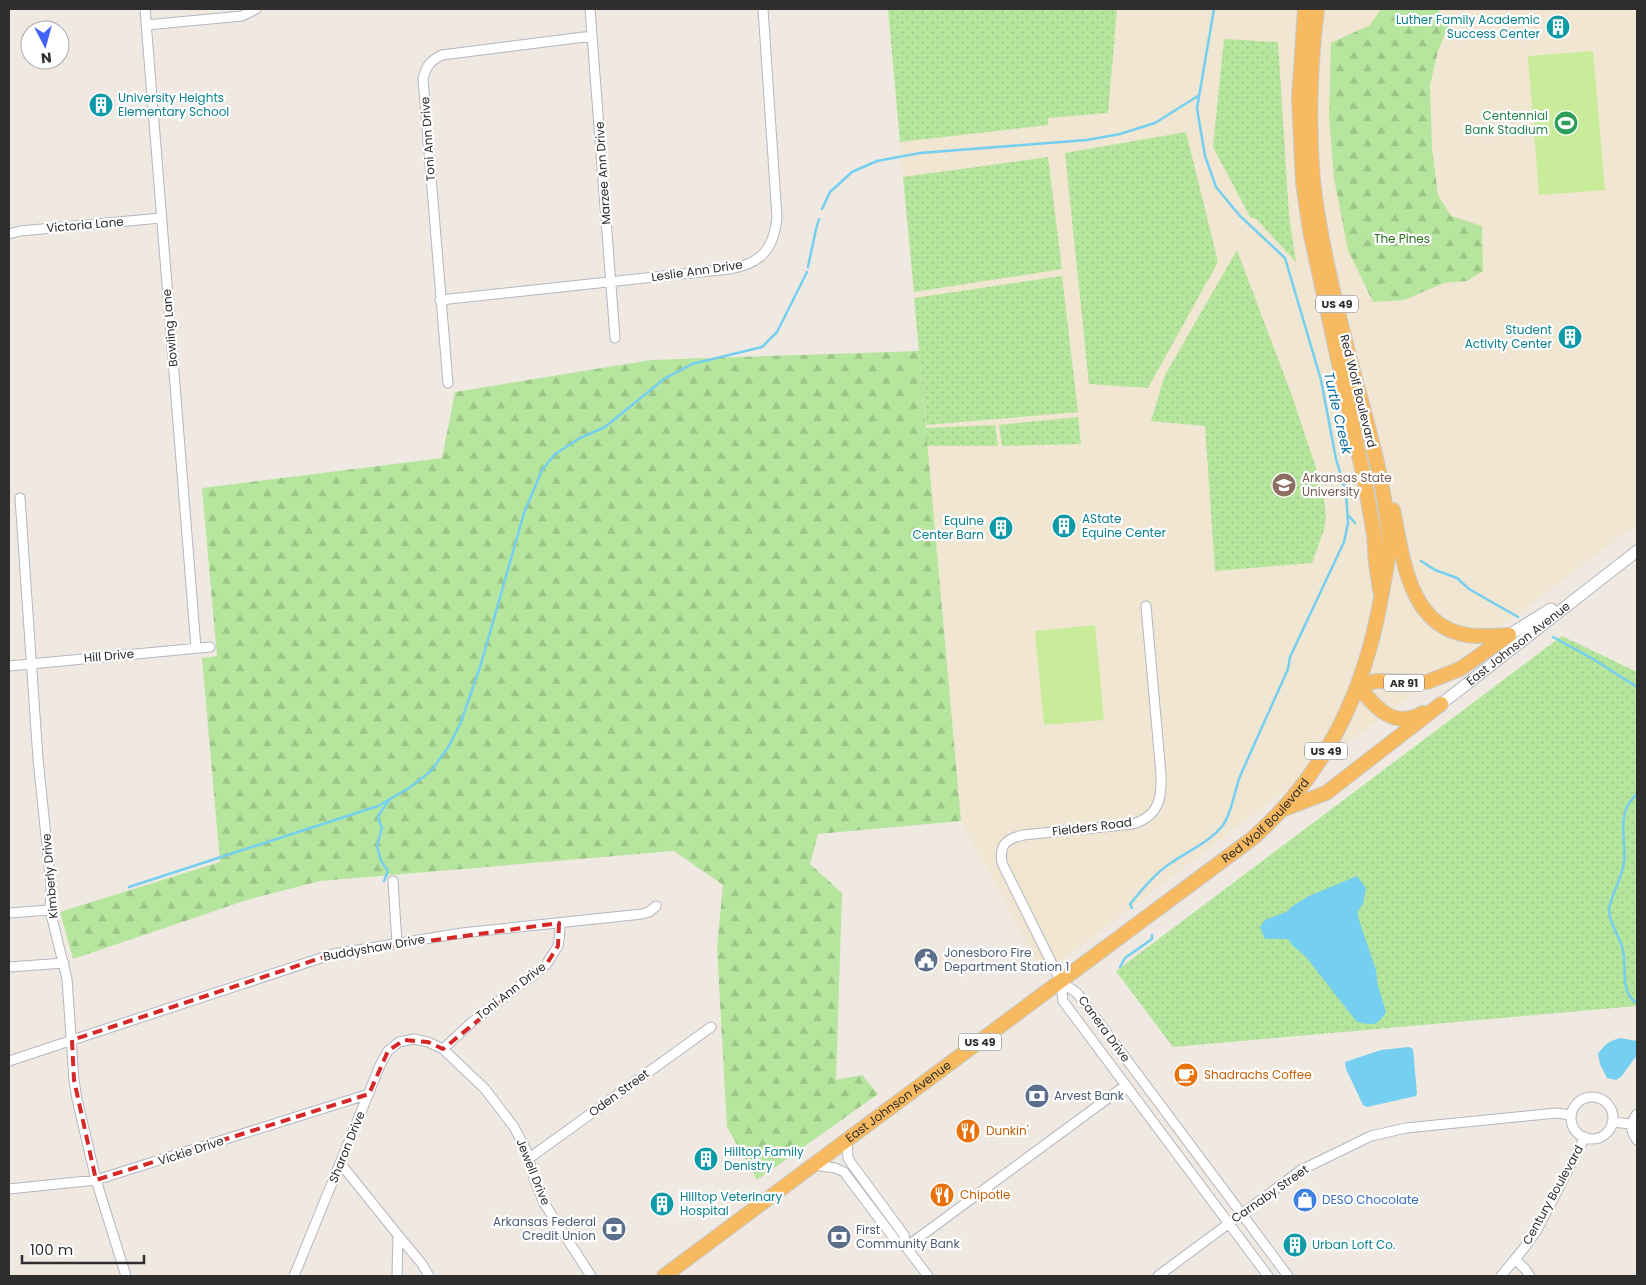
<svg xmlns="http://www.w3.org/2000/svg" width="1646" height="1285" viewBox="0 0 1646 1285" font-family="Poppins,sans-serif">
<defs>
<pattern id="grass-dots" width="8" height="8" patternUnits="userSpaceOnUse" patternTransform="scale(1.25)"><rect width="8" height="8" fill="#b6e59e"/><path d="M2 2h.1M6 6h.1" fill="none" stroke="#9dc588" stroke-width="1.8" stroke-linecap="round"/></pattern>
<pattern id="forest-firs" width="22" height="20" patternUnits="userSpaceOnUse" patternTransform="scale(1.25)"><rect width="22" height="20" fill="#b6e59e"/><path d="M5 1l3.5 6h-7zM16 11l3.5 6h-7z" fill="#9dc588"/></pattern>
</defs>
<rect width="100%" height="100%" fill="#efe9e1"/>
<path fill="#f0e6d1" d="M888 9H1637V524L1044 974 961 821Z"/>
<path fill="url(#grass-dots)" d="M888 9H1117L1108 113 1048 118V125L900 142Z
M1224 39 1278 42 1289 216 1296 262 1256 219 1250 217 1213 147Z
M1186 132 1218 262 1148 388 1089 384 1065 153Z
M1048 157 1062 269 914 292 903 177Z
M1237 250 1292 396 1323 489 1326 516 1324 530 1312 563 1215 571 1205 426 1151 421 1165 375Z
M1062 276 1078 412 926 425 914 298Z
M1078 417 1081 444 1002 446 999 425Z
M995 425 998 446H927L926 428Z
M1562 636 1637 672V1006L1173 1047 1116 971Z"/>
<path fill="url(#forest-firs)" d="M1381 9H1438L1449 25 1438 51 1430 85 1432 148 1438 195 1451 216 1482 226 1483 271 1467 281 1444 283 1404 300 1373 302 1348 250 1334 178 1329 117 1331 43 1370 25Z
M919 351 961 821 818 834 810 864 842 893 836 1080 862 1075 878 1094 757 1180 727 1127 717 947 723 885 674 851 320 881 250 899 73 959 60 912 220 862 202 658 217 656 202 488 442 458 455 392 651 360Z"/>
<path fill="#c9ec9a" d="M1593 51 1605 190 1539 195 1528 56Z
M1095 625 1104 720 1044 725 1035 631Z"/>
<path fill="#75cff0" d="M1357 876 1366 888 1363 904 1358 911V917L1376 970 1378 986 1386 1012C1377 1027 1373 1025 1357 1022L1306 957 1291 944 1290 941 1287 939H1265L1260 927 1265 920 1286 912 1294 905 1309 896Z
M1620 1038 1637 1041V1055L1621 1077 1616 1080 1607 1078 1600 1064 1598 1054C1604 1045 1609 1041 1620 1038Z
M1409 1047 1413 1049 1417 1093 1416 1096 1367 1107 1363 1105 1346 1069 1345 1062 1381 1050Z"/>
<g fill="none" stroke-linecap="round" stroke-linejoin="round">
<path stroke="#75cff0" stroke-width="2.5" d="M822 209 830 192 852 172 877 161 920 153 1087 140 1120 134 1155 123 1198 96
M808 267 816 229 819 219
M1348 515 1355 523
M1421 561 1435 570 1457 578 1469 589 1518 617
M1553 637 1593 659 1637 687
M1637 793C1634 798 1628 803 1626 809 1620 826 1626 845 1624 862 1623 877 1610 896 1609 910 1609 924 1620 936 1623 950 1627 966 1619 993 1637 1003
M384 881 388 871 381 861 377 846 382 828 378 818 380 813 390 799 409 788 431 771 449 746 461 722 481 664 524 513 542 470 555 454 580 438 605 427 664 379 692 364 762 347 777 332 807 272
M129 887 378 806 390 799
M1132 908 1130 904C1142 890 1155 873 1171 863 1188 851 1210 842 1223 825 1233 811 1234 790 1241 774L1288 669 1290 657 1344 542 1348 523 1346 492 1336 459 1321 380 1285 258 1240 216 1216 187 1205 156 1197 108 1214 9
M1120 967 1125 958 1152 939V935"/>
<defs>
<path id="minor" d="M145 9 196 648
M590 9 615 338
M146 25 242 16 256 9
M9 234 20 231 161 218
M440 300 729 269C761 264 774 249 777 217L763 9
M448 383 423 79C426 66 430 61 442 55L592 36
M20 498 38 759 51 885 50 910 67 979 74 1080 77 1099 96 1180 126 1276
M1146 606 1161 774C1162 798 1159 816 1133 824L1023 835C1006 839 999 845 1002 863L1061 982 1063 1001 1268 1276
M9 666 210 647
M393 881 397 943
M9 913 50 910
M9 967 64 963
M1061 982 1077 993 1288 1276
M443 1049 472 1022 546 965 558 946 560 932 559 923
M9 1061 333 954 462 933 642 914 649 912 656 906
M1571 1118a21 21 0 1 1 42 0a21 21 0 1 1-42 0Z
M1637 1114C1630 1123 1630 1131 1637 1140
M1612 1122 1632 1124
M528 1159 711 1027
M340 1163 398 1235
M814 1165 835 1168 844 1172 896 1241 906 1247 904 1235 851 1163 848 1158 847 1140
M9 1189 96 1180 369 1094
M1515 1259 1525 1269 1530 1276
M294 1276 381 1063 388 1051 399 1042 414 1039 428 1042 443 1049 485 1089 514 1127 526 1150 535 1181 544 1203 591 1276
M397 1276 398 1235 422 1264 429 1276
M928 1276 906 1247 1126 1085
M1158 1276 1301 1170 1371 1136 1406 1128 1556 1113 1571 1115
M1501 1276 1524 1248 1537 1230 1585 1137"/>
<g id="secondary">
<path d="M1509 635 1551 609"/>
<path id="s1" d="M1441 704 1637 551"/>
</g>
<g id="trunk">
<path d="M1305 9 1299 98 1303 182 1310 231 1365 483 1374 535 1376 563 1380 590"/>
<path d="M1393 510C1403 556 1408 626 1467 635 1481 637 1496 636 1509 635"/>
<path d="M1358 686 1376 681 1427 682 1460 669 1509 635"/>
<path d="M1358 686C1375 707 1394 730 1423 713"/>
<path d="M1284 809 1326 793 1441 704"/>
<path id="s2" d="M664 1276 1253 838C1326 773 1364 693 1381 598 1384 579 1389 562 1389 542 1386 480 1362 408 1347 348 1333 294 1319 236 1313 180 1308 123 1310 66 1317 9"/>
</g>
</defs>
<use href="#minor" stroke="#b4b7c1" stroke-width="11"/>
<use href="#secondary" stroke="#b4b7c1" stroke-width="13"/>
<use href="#trunk" stroke="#c9c9c9" stroke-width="16"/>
<use href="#minor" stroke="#fff" stroke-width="9"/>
<use href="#secondary" stroke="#fff" stroke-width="11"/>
<use href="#trunk" stroke="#f8ba60" stroke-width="14"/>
</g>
<path fill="none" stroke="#d62828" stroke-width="4" stroke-dasharray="10 6" stroke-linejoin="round" d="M559 923 558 946 546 965 443 1049 428 1042 404 1040 388 1051 369 1094 96 1180 74 1080 72 1040 333 954Z"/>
<defs>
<symbol id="building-disc" viewBox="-11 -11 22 22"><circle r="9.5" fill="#0f9aa8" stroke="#fff"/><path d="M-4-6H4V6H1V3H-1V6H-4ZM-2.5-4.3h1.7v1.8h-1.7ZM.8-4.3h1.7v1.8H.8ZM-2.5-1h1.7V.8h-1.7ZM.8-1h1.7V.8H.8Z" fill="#fff"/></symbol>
<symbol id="stadium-disc" viewBox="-11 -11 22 22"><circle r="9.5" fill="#2e9e5b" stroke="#fff"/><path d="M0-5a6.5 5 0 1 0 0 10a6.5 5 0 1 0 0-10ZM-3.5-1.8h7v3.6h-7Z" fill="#fff"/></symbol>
<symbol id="university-disc" viewBox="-11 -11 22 22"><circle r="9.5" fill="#8d6e63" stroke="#fff"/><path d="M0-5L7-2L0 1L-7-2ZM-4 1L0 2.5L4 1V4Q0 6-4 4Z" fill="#fff"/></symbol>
<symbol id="civic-disc" viewBox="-11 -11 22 22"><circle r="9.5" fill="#5c6f8a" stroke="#fff"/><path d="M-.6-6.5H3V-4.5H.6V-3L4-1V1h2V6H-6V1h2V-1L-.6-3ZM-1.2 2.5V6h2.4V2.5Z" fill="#fff"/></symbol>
<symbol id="cafe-disc" viewBox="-11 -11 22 22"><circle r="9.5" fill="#e8710a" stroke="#fff"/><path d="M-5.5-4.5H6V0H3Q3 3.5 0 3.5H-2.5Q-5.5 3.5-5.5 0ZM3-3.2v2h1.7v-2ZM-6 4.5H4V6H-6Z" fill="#fff"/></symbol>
<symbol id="bank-disc" viewBox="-11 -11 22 22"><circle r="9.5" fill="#5c6f8a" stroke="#fff"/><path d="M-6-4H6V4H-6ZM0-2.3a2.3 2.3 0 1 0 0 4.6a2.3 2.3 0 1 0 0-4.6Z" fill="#fff"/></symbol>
<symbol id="restaurant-disc" viewBox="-11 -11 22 22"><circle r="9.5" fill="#e8710a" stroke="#fff"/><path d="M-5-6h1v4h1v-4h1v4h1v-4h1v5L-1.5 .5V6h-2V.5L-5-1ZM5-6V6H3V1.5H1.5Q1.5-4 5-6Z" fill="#fff"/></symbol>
<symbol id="shop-disc" viewBox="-11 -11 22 22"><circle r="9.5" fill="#3f7fe0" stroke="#fff"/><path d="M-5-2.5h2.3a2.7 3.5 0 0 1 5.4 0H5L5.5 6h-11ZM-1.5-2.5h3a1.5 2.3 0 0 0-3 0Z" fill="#fff"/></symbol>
</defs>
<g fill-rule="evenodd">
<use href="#building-disc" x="1544" y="13" width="28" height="28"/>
<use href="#building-disc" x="87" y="91" width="28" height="28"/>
<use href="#stadium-disc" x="1552" y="109" width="28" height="28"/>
<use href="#building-disc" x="1556" y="323" width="28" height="28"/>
<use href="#university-disc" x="1270" y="471" width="28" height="28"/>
<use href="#building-disc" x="1050" y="512" width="28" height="28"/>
<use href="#building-disc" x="987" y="514" width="28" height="28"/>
<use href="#civic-disc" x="912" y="946" width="28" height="28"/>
<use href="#cafe-disc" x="1172" y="1061" width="28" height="28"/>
<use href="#bank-disc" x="1023" y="1082" width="28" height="28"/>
<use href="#restaurant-disc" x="954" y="1117" width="28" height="28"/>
<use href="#building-disc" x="692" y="1145" width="28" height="28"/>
<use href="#restaurant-disc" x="928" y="1181" width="28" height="28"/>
<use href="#shop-disc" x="1291" y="1186" width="28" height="28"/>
<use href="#building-disc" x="648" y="1190" width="28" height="28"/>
<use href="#bank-disc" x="600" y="1215" width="28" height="28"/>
<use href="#bank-disc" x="825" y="1223" width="28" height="28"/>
<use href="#building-disc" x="1281" y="1231" width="28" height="28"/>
</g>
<g text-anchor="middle" stroke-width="4.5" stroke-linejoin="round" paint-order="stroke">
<g fill="#fff" stroke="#6d6d6d" stroke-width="1">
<rect x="1316" y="295.5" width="42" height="17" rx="4"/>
<rect x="1384" y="674.5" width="40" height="17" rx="4"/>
<rect x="1305" y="742.5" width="42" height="17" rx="4"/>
<rect x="959" y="1033.5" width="42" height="17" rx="4"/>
</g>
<g font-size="11" font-weight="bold" fill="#2e2e2e">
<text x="1337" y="308">US 49</text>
<text x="1404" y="687">AR 91</text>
<text x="1326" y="755">US 49</text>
<text x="980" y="1046">US 49</text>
</g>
<g font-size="12" fill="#0d838f" stroke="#fff" text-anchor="start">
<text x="1540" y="24" text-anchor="end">Luther Family Academic<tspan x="1540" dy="14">Success Center</tspan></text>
<text x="118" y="102">University Heights<tspan x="118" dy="14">Elementary School</tspan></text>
<text x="1552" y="334" text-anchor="end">Student<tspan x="1552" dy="14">Activity Center</tspan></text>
<text x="1082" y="523">AState<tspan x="1082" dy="14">Equine Center</tspan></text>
<text x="984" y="525" text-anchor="end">Equine<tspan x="984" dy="14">Center Barn</tspan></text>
<text x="724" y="1156">Hilltop Family<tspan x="724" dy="14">Denistry</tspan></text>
<text x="680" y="1201">Hilltop Veterinary<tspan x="680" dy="14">Hospital</tspan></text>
<text x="1312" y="1249">Urban Loft Co.</text>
</g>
<g font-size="12" fill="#27864d" stroke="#fff" text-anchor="end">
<text x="1548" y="120">Centennial<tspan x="1548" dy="14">Bank Stadium</tspan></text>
</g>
<g font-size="12" fill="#2e2e2e" stroke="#fff">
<text transform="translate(428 139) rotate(-94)" y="4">Toni Ann Drive</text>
<text transform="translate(603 173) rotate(-94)" y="4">Marzee Ann Drive</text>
<text transform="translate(85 225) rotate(-5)" y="4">Victoria Lane</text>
<text transform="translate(697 271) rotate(-8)" y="4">Leslie Ann Drive</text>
<text transform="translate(170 328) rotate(-95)" y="4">Bowling Lane</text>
<text transform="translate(1358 391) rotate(76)" y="4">Red Wolf Boulevard</text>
<text dy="4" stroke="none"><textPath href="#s1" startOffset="98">East Johnson Avenue</textPath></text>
<text transform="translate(109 656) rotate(-5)" y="4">Hill Drive</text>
<text dy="4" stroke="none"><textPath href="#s2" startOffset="755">Red Wolf Boulevard</textPath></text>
<text transform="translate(1092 827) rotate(-7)" y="4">Fielders Road</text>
<text transform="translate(50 876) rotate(-95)" y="4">Kimberly Drive</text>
<text transform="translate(374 948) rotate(-10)" y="4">Buddyshaw Drive</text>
<text transform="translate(511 991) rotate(-38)" y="4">Toni Ann Drive</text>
<text transform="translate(1104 1029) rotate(54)" y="4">Canera Drive</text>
<text transform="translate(619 1093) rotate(-36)" y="4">Oden Street</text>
<text dy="4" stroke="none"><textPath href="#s2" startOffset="292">East Johnson Avenue</textPath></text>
<text transform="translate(347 1147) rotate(-68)" y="4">Sharon Drive</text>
<text transform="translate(191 1151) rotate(-18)" y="4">Vickie Drive</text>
<text transform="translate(533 1172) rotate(68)" y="4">Jewell Drive</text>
<text transform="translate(1270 1194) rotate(-35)" y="4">Carnaby Street</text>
<text transform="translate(1553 1195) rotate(-61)" y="4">Century Boulevard</text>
</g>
<g font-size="12" fill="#2c6e1b" stroke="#fff">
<text x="1402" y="243">The Pines</text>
</g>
<g font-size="12" fill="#785e54" stroke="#fff" text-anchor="start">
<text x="1302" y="482">Arkansas State<tspan x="1302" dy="14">University</tspan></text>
</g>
<g font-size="12" fill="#4e5e75" stroke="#fff" text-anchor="start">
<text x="944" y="957">Jonesboro Fire<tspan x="944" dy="14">Department Station 1</tspan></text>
<text x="1054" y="1100">Arvest Bank</text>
<text x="596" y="1226" text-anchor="end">Arkansas Federal<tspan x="596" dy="14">Credit Union</tspan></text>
<text x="856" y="1234">First<tspan x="856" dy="14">Community Bank</tspan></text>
</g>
<g font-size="12" fill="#c56008" stroke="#fff" text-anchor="start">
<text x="1204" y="1079">Shadrachs Coffee</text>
<text x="986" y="1135">Dunkin'</text>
<text x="960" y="1199">Chipotle</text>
</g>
<g font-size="12" fill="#366cbe" stroke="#fff" text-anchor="start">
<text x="1322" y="1204">DESO Chocolate</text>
</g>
<g font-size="14" font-style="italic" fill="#0d6fa3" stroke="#fff">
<text transform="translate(1338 413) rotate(77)" y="5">Turtle Creek</text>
</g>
</g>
<rect width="1646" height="1285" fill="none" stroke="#2e2e2e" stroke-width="20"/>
<g transform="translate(45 45) rotate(174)"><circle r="24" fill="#ffffff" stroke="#ababab"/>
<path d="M0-4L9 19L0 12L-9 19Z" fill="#4264fb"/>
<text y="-8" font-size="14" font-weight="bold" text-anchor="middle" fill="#2e2e2e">N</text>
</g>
<path d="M22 1255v8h122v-8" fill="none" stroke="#2e2e2e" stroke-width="2.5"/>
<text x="30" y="1255" font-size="15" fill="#2e2e2e" stroke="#ffffff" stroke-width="4" paint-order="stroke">100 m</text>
</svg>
